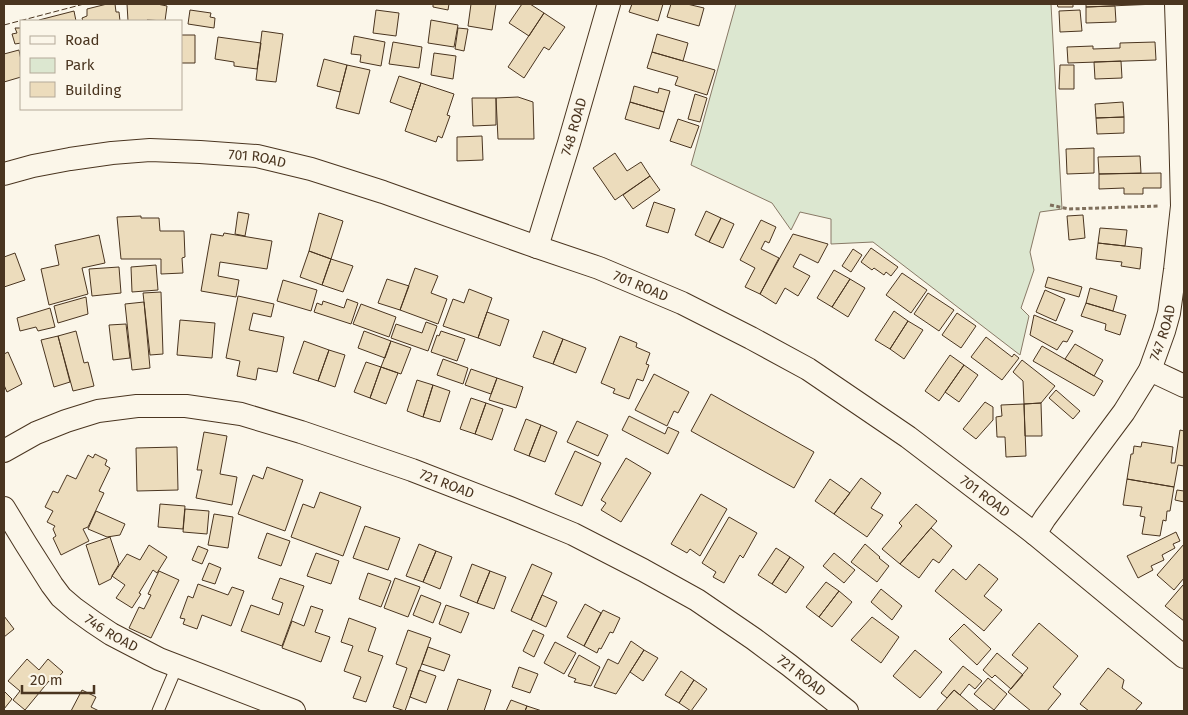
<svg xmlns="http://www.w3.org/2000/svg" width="1188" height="715" viewBox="0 0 1188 715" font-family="'Fira Sans',sans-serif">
<rect width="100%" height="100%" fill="#fbf6e9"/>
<path fill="#dce7d0" stroke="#887966" d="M736 4H1051L1062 209 1040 212 1030 252 1034 270 1021 308 1029 316 1020 355 873 242 831 244V219L800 212 791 230 772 203 691 165Z"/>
<path fill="#ecdcbc" stroke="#4a3520" d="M107 4H115L116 12H119L120 21H83L82 18 87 16V9Z
M127 4H157L167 6 165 21 147 20 146 21H128Z
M433 4H449L448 10 433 7Z
M471 4H496L492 30 468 26Z
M522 4H530L544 13 529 36 509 23Z
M632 4H663L658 21 629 12Z
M671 4H687L704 8 699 26 667 17Z
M1057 4H1073V7H1058Z
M1086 4H1157L1086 7Z
M1115 6 1116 22 1086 23V7Z
M190 10 211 13 210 17 215 18 214 28 188 24Z
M376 10 399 13 396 36 373 33Z
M1080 10 1082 31 1060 32 1059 11Z
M74 11 76 21H39V20Z
M544 13 565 27 549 50 544 47 524 78 508 67Z
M431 20 458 25 454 47 428 43Z
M15 28H21V43L15 44 12 34 17 33Z
M458 28 468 29 464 51 455 49Z
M262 31 283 34 276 82 256 80Z
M657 34 688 43 683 61 652 52Z
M181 35H195V63H181Z
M354 36 385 42 381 66 360 62 361 55 351 54Z
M218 37 261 43 257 69 234 66V62L215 59Z
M393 42 422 47 419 68 389 64Z
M1155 42 1156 60 1068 63 1067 47 1093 46V49L1120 48V43Z
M19 50 21 60V77L4 82V54Z
M652 52 715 70 707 95 675 85 678 77 647 68Z
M434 53 456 56 453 79 431 75Z
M324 59 347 65 340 92 317 86Z
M1121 61 1122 78 1095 79 1094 62Z
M347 65 370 70 359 114 336 108Z
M1060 65H1074V89H1059Z
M399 76 421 83 412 110 390 102Z
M421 83 454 94 447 115 450 116 442 138 438 136 436 142 405 131Z
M634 86 658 93 659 88 670 91 664 112 630 102Z
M695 94 707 98 700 122 688 119Z
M518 97 533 102 534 139H498L496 98Z
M472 98H496V125L473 126Z
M630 102 664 112 659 129 625 119Z
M1123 102 1124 117 1096 118 1095 104Z
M1124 117V133L1097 134 1096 118Z
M678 119 699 126 691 148 670 141Z
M482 136 483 160 457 161V137Z
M1094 148V173L1067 174 1066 149Z
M615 153 627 171 641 162 650 176 615 200 593 168Z
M1140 156 1141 173 1099 174 1098 157Z
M1161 173V188H1143V194H1124V188L1099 189V174Z
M650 176 660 190 633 209 623 195Z
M654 202 675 209 668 233 646 226Z
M706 211 721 218 709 242 695 235Z
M238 212 249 214 245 236 235 234Z
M319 213 343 221 331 259 309 251Z
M1083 215 1085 238 1069 240 1067 216Z
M141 216V218H159L160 231H184L185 257 182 258 183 273 161 274V259H121L117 217Z
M721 218 734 224 723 248 709 242Z
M761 220 776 227 769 243 765 241 761 249 779 258 760 294 745 287 755 268 740 260Z
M1100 228 1127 230 1125 246 1098 243Z
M224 233 272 241 267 269 220 262 218 276 239 280 236 297 201 291 211 234 223 236Z
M793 234 828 244 818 263 800 254 793 267 810 276 798 296 785 288 776 304 760 294Z
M99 235 105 263 82 268 88 294 49 305 41 269 59 265 55 245Z
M1098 243 1142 248 1140 269 1121 266 1122 262 1096 259Z
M871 248 898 267 891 276 886 272 884 275 874 268 872 270 861 262Z
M853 249 862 255 851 272 842 266Z
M309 251 331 259 322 285 300 277Z
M15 253 25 280 4 287V257Z
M331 259 353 266 343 292 322 285Z
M156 265 158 290 132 292 131 267Z
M119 267 121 293 92 296 89 269Z
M415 268 438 276 431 293 447 299 438 324 400 310Z
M834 270 850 279 832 307 817 298Z
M902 273 927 290 911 313 886 295Z
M1048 277 1082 287 1079 297 1045 287Z
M387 279 409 286 400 310 378 303Z
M850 279 865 288 848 317 832 307Z
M283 280 317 290 311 311 277 301Z
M1090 288 1117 296 1113 311 1086 303Z
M469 289 492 298 478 338 443 326 453 299 464 303Z
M1045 290 1065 299 1056 321 1036 312Z
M161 292 163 354 150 355 143 293Z
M928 293 954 310 939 331 914 314Z
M238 296 274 304 271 317 253 313 249 330 284 337 277 372 258 368 256 380 237 376 240 361 226 358Z
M86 297 88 314 58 323 54 306Z
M347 299 358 303 351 324 314 312 317 303 322 305 323 301 344 308Z
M144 302 150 368 132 370 125 304Z
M1086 303 1126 315 1120 335 1105 330 1106 324 1081 316Z
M361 304 396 317 389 337 353 324Z
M50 308 55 327 38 331 36 327 20 331 17 318Z
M894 311 908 321 890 349 875 340Z
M487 312 509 320 500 346 478 338Z
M957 313 976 326 961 348 942 335Z
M1034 315 1073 331 1067 342 1063 341 1057 350 1030 335Z
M180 320 215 323 212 358 177 355Z
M908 321 923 330 904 359 890 349Z
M426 322 437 326 428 351 391 338 396 324 422 333Z
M126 324 130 358 113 360 109 325Z
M76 331 84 363 88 362 94 386 73 391 58 336Z
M364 331 391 341 385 358 358 348Z
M441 331 465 339 457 361 431 352 437 335 439 336Z
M543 331 563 339 553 364 533 357Z
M58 336 70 382 54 387 41 340Z
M620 336 637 343 636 347 650 353 646 364 649 365 643 381 637 379 629 399 613 393 615 389 601 383Z
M986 337 1012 357 1014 354 1019 358 1002 380 971 357Z
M563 339 586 348 576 373 553 364Z
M304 341 329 350 318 381 293 373Z
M391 341 411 348 401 374 381 367Z
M1075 344 1103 360 1094 376 1065 359Z
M1042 346 1103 381 1094 396 1033 361Z
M329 350 345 355 335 387 318 381Z
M8 352 22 384 7 392 4 385V354Z
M950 355 964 365 939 401 925 391Z
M443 359 468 368 463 384 437 375Z
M1022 360 1055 386 1041 403 1024 404 1023 381 1013 372Z
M366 362 381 367 370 398 354 392Z
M964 365 978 375 959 402 945 392Z
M381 367 398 373 386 404 370 398Z
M471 369 497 378 491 394 465 385Z
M654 374 689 392 678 413 674 411 667 426 635 410Z
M497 378 523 387 516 408 489 400Z
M417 380 433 385 423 417 407 411Z
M433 385 450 391 440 422 423 417Z
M1056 390 1080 411 1073 419 1049 398Z
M711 394 814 452 794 488 691 431Z
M471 398 486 403 475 434 460 429Z
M985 402 993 407V420L976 439 963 429Z
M486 403 503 409 492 440 475 434Z
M1041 403 1042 436H1025L1024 404Z
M1024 404 1026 456 1006 457 1005 437H997L996 417 1002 416 1001 405Z
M629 416 665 434 668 427 679 432 668 454 622 430Z
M526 419 541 425 529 456 514 450Z
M577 421 608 435 598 456 567 442Z
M541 425 557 432 545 462 529 456Z
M1180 430 1184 431V466L1178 465 1174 487 1127 479 1131 454H1133L1134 446 1141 447 1142 442 1173 447 1171 463H1175Z
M204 432 227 436 220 474 237 477 232 505 196 498 202 470H197Z
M177 447 178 490 137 491 136 448Z
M575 451 601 463 582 506 555 494Z
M95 454 107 460 105 465 110 468 99 491 104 493 88 527 83 529 89 541 61 555 53 538 56 536 53 529 55 526 47 522 53 511 45 507 53 491 58 493 67 475 76 479 88 455 93 458Z
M626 458 651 473 621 522 601 510 606 503 601 500Z
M267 467 303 480 285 531 238 514 253 475 263 479Z
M861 478 881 493 871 508 883 515 867 537 834 514Z
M830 479 850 493 834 514 815 501Z
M1127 479 1174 487 1170 511H1167L1166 521 1163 520 1160 536 1142 534 1145 517 1140 516 1142 507 1123 505Z
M1177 490 1184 491V502L1175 500Z
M320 492 361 507 343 556 291 537 303 504 314 508Z
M701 494 727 509 700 556 690 549 687 553 671 544Z
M160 504 185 506 183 529 158 527Z
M916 504 937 521 900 564 882 549 902 526 899 523Z
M185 509 209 511 207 534 183 532Z
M96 511 125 524 120 535 107 537 88 529Z
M214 514 233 517 228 548 208 545Z
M729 517 757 533 743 558 740 555 724 583 713 577 716 572 702 563Z
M365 526 400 538 388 570 353 558Z
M931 528 952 546 939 563 933 559 919 578 900 564Z
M1176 532 1180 541 1173 544 1175 548 1162 555 1164 560 1151 566 1153 570 1138 578 1127 556Z
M267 533 290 541 281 566 258 558Z
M110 537 119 564 112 576 111 579 99 585 86 545Z
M419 544 436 551 423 582 406 576Z
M865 544 880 557 879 558 889 566 877 582 851 562Z
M1184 544V578L1174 590 1157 575Z
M149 545 167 557 157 573 153 570 139 593 141 594 132 608 116 598 125 585 112 576 127 554 140 560Z
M198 546 208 550 202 564 192 560Z
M776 548 790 557 772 584 758 575Z
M436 551 452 557 440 589 423 582Z
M316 553 339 561 331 584 307 576Z
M834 553 855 570 844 583 823 566Z
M790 557 804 567 786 593 772 584Z
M209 563 221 568 215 584 202 580Z
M472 564 490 571 477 603 460 596Z
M532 564 552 573 531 620 511 611Z
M979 564 998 579 984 596 1002 610 984 631 935 591 953 569 966 580Z
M159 571 179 580 151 638 129 628 139 607 144 609 151 595 148 594Z
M490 571 506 577 494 609 477 603Z
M368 573 391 581 381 607 359 599Z
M280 578 304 586 282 646 241 631 251 605 279 615 283 603 272 599Z
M395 578 420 587 408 617 384 608Z
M826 582 839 591 819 617 806 607Z
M198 584 228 595 232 587 244 591 231 626 202 615 197 629 183 624 185 619 180 618 188 596 193 598Z
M1183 585 1184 586V621L1165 606Z
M881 589 902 606 892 620 871 602Z
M839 591 852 602 832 627 819 617Z
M421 595 441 603 433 623 413 615Z
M542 595 557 602 546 627 531 620Z
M585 604 601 613 584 646 567 637Z
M446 605 469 613 461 633 439 624Z
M311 606 323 610 315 632 330 637 321 662 282 648 292 621 304 626Z
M603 610 620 618 613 633 610 632 601 649 599 648 597 653 584 646Z
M4 616 14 629 4 637Z
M872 617 899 637 881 663 851 640Z
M349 618 376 628 368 651 383 656 366 702 353 698 361 677 344 671 353 646 341 642Z
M1039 623 1078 656 1053 687 1061 694 1047 711H1031L1008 692 1028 668 1012 655Z
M964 624 991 649 977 665 949 639Z
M408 630 431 638 405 711 393 707 407 668 396 664Z
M533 630 544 635 534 657 523 651Z
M631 641 644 650 616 694 594 687 608 659 618 664Z
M555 642 576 653 564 674 544 663Z
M428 647 450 655 444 671 422 664Z
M644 650 658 658 643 681 630 672Z
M915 650 942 672 920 698 893 676Z
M997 653 1023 675 1011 689 995 675 992 678 983 670Z
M579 655 600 667 591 686 574 682 576 679 568 676Z
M27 659 39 670 48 659 63 672 52 684 49 681 25 710 13 700 20 691 8 681Z
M963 666 982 681 975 689 969 684 960 695 954 690 947 698 941 693Z
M519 667 538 674 530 693 512 687Z
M1108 668 1124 680 1122 688 1142 703 1135 711H1089L1080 704Z
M419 670 436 676 426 703 410 697Z
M681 671 694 680 679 703 665 695Z
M988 678 1007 694 994 710 974 694Z
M458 679 491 690 484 711H447Z
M694 680 707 689 691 711 679 703Z
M82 690 96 697 91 707 99 711H71Z
M954 690 960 695 979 711H936Z
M4 691 12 699 4 709Z
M511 700 527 706 525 711H506Z
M527 706 542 711H525Z"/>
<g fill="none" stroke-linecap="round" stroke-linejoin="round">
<defs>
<path id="service" d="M158 711 177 666"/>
<g id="minor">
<path id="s1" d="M4 174 33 166 70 159 112 153 150 150 200 152 257 156 311 169 383 192 537 247 599 268 682 303 751 338 808 369 908 437 1035 534 1184 657"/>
<path id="s2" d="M537 247 569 143 609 4"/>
<path d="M1150 370 1184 386"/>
<path id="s3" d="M4 451 36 433 66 421 98 411 137 406H186L241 414 301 432 412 470 510 508 573 534 643 570 697 600 754 639 789 665 847 711"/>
<path id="s4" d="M4 508 26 544 52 585 61 597 75 609 93 622 111 634 159 659 294 711"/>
<path id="s5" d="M1035 534 1045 518 1124 412 1150 370 1164 331 1169 313 1175 270 1182 206 1180 124 1176 4"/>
</g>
</defs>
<use href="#service" stroke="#4a3520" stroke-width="13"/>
<use href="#minor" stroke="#4a3520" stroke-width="24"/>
<path stroke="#7f6f5c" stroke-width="3" stroke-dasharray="4 2.5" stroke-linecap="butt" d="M1050 205 1069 209 1159 206"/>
<use href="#service" stroke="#fbf6e9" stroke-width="11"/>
<use href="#minor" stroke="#fbf6e9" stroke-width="22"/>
<path stroke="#4a3520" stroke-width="1" stroke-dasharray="6 2.5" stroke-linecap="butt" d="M4 25 84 4"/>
</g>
<g text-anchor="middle" stroke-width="4" stroke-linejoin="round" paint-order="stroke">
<g font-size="14" fill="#4a3520" stroke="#fbf6e9">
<text dy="5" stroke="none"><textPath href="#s2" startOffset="126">748 ROAD</textPath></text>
<text dy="5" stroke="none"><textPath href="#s1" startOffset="256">701 ROAD</textPath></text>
<text dy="5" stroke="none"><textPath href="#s1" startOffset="661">701 ROAD</textPath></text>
<text dy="5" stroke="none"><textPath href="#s5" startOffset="240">747 ROAD</textPath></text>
<text dy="5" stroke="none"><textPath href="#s3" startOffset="464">721 ROAD</textPath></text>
<text dy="5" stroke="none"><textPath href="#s1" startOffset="1066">701 ROAD</textPath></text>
<text dy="5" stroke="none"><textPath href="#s4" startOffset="168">746 ROAD</textPath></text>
<text dy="5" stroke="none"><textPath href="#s3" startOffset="869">721 ROAD</textPath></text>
</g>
</g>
<rect width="1188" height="715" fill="none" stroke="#4a3520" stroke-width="10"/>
<rect x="20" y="20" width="162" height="90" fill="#fbf6e9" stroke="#b4a999"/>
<rect x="30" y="36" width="25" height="8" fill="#fbf6e9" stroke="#b4a999"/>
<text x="65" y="45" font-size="15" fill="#4a3520">Road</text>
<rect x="30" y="58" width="25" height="15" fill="#dce7d0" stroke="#b4a999"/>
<text x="65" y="70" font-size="15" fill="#4a3520">Park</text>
<rect x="30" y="82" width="25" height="15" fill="#ecdcbc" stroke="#b4a999"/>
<text x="65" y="95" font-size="15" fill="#4a3520">Building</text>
<path d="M22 685v8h72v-8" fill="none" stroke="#4a3520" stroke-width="2.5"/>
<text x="30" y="685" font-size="15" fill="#4a3520" stroke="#fbf6e9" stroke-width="4" paint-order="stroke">20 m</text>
</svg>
